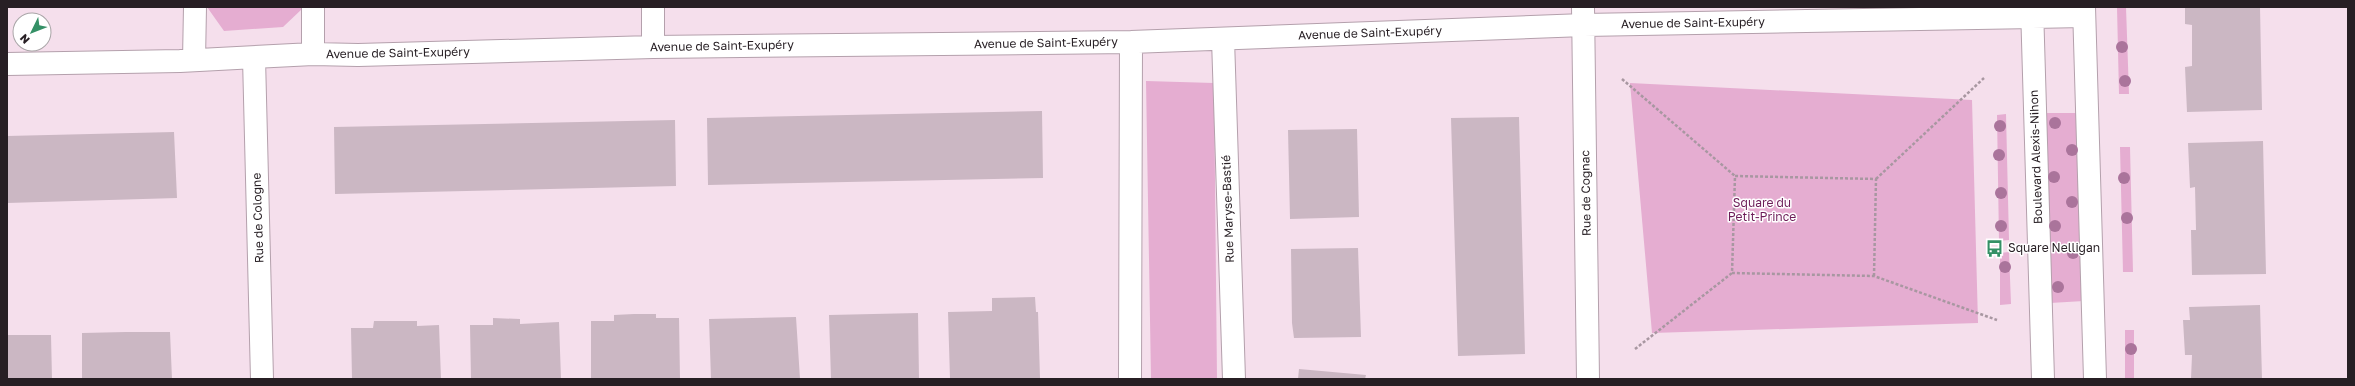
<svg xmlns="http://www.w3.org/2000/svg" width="2355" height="386" viewBox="0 0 2355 386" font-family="'Golos Text',sans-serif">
<rect width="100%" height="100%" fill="#f5dfec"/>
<path fill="#e5add1" d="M207 7H302V9L283 27 224 31Z
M2117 7H2126L2129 94H2119Z
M1146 81 1214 83 1217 379H1151Z
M1630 83 1972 100 1978 323 1652 333Z
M2045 113H2078L2084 301 2050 303Z
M2006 114 2009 240 1999 241 1997 115Z
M2120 147H2130L2133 272H2123Z
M2009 252 2011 304 2000 305V253Z
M2125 330H2134V379H2125Z"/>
<path fill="#cbb7c3" d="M2185 7H2260L2262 110 2187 112 2185 67 2192 66V25L2185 24Z
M1042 111 1043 178 708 185 707 118Z
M1519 117 1525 354 1458 356 1451 118Z
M675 120 676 186 335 194 334 127Z
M1357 129 1359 217 1290 219 1288 130Z
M174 132 177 198 7 203V136Z
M2263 141 2266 274 2192 275 2191 230H2196L2195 187 2190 188 2188 143Z
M1358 248 1361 337 1294 338 1292 323 1291 249Z
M1035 297 1036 312H1038L1040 378 950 379 948 312 992 311V298Z
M2260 305 2262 379H2191L2192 355H2185L2183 320H2190L2189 307Z
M918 313 919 379H831L829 315Z
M634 314H656V318H679L680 379H591V321H614V315Z
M796 317 800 379H711L709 319Z
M493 318 520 319V324L559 322 561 379H471L470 325H493Z
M374 321H417V326L439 325 441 379H352L351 328H373Z
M126 332H170L172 379H82V333Z
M7 335H51L52 379H7Z
M1299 369 1366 375 1365 379H1298Z"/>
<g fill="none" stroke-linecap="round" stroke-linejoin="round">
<defs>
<path id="minor" d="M313 7V54
M1583 7 1588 379
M2032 7 2043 379
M2084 7 2095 379
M1223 39 1234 379
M653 47V7
M254 58 262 379
M194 60 195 7
M7 64 180 61 313 54 358 55 653 47 1131 42 1584 25 2084 16
M1130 379 1131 42"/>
</defs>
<use href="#minor" stroke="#b4a0ac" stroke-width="24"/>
<path stroke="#a897a1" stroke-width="2.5" stroke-dasharray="3 2" stroke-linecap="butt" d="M1622 79 1735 176
M1876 179 1984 78
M1874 276 1876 179 1735 176 1732 273 1874 276 1997 320
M1635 349 1732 273"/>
<use href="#minor" stroke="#fff" stroke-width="22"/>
</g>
<g fill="#aa749b">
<circle cx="2122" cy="47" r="6"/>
<circle cx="2125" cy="81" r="6"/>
<circle cx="2055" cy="123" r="6"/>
<circle cx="2000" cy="126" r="6"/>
<circle cx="2072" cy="150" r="6"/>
<circle cx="1999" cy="155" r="6"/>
<circle cx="2054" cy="177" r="6"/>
<circle cx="2124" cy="178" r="6"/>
<circle cx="2001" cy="193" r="6"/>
<circle cx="2072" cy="202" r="6"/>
<circle cx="2127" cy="218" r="6"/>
<circle cx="2001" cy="226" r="6"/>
<circle cx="2055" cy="226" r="6"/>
<circle cx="2073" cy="253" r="6"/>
<circle cx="2005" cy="267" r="6"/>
<circle cx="2058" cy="287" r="6"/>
<circle cx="2131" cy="349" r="6"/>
</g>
<defs>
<symbol id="bus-bare" viewBox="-9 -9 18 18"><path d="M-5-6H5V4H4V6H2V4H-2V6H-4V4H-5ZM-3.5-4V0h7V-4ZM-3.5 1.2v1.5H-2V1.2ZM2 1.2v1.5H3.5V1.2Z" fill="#349066" stroke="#fff" stroke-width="2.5" paint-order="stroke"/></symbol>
</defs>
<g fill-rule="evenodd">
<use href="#bus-bare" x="1982" y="236" width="25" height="25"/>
</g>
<g text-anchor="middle" stroke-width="3" stroke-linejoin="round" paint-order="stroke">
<g font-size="12" fill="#271f24" stroke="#fff">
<text transform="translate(1693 23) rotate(-1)" y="4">Avenue de Saint-Exupéry</text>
<text transform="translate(1370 33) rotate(-2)" y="4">Avenue de Saint-Exupéry</text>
<text transform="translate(1046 43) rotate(-1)" y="4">Avenue de Saint-Exupéry</text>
<text transform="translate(722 46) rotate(-1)" y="4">Avenue de Saint-Exupéry</text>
<text transform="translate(398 53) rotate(-1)" y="4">Avenue de Saint-Exupéry</text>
<text transform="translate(2036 157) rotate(-92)" y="4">Boulevard Alexis-Nihon</text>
<text transform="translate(1586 193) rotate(-91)" y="4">Rue de Cognac</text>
<text transform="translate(1228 209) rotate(-92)" y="4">Rue Maryse-Bastié</text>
<text transform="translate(258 218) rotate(-92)" y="4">Rue de Cologne</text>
</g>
<g font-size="12" fill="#6d1c58" stroke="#fff">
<text x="1762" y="207">Square du<tspan x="1762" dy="14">Petit-Prince</tspan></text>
</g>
<g font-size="12" fill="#271f24" stroke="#fff" text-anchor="start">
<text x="2008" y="252">Square Nelligan</text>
</g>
</g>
<rect width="2355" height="386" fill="none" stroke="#271f24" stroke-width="16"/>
<g transform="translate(32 32) rotate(227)"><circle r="19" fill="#ffffff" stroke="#a9a5a7"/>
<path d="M0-3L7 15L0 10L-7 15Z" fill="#349066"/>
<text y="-6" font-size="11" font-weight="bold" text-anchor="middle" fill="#271f24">N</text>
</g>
</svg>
